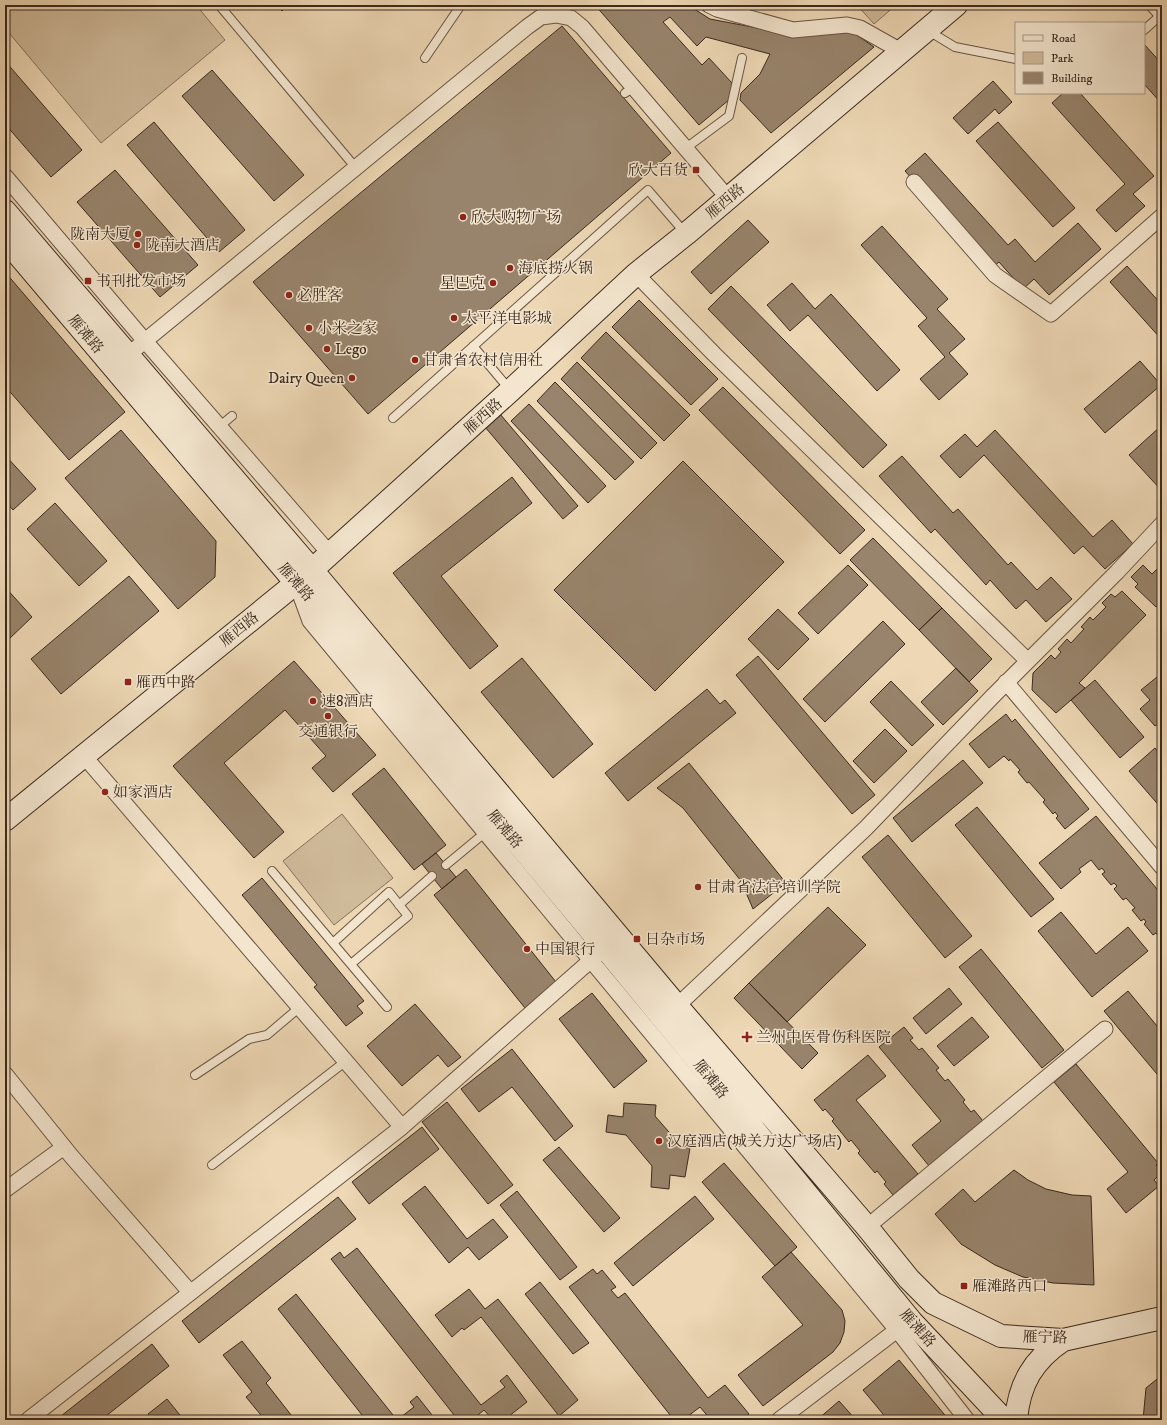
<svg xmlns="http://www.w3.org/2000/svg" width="1167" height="1425" viewBox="0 0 1167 1425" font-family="'IM FELL DW Pica','Noto Serif SC',serif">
<rect width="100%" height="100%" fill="#edd7b4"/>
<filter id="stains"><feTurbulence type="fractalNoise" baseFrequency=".005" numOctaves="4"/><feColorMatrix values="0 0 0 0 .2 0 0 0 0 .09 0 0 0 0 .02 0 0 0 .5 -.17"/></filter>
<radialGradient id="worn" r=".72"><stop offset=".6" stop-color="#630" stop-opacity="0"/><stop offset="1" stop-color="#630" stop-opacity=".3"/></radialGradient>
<path fill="#cfba9a" stroke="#85725c" d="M12 5H196L225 40 101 143 5 28V10Z
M857 5H896L874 24Z
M342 814 393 878 334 925 283 861Z"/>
<path fill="#98846c" stroke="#3b2a1e" d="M276 5H288L282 11Z
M595 5H688L710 19 789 34 851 31 874 47 771 133 740 100 741 93 760 74 770 54 706 37 697 46 670 17 663 22 702 65 709 58 732 83 730 99 699 125Z
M562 26 671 153 368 414 253 282Z
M1144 44 1162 64V104L1144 84Z
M5 61 82 150 51 177 5 124Z
M212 70 304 175 274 201 182 96Z
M993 81 1012 102 999 114 995 109 968 134 953 118Z
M1063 93H1080L1154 176 1133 194 1145 206 1116 232 1096 210 1125 184 1052 103Z
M154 122 245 230 219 252 127 145Z
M998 122 1075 208 1053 227 976 141Z
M925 153 1008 245 1015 239 1035 262 1078 223 1101 249 1049 295 1034 279 1023 289 999 262 992 268 905 171Z
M115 170 198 265 160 297 77 202Z
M748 220 769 242 711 294 691 272Z
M882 226 948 299 937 309 965 339 949 353 968 374 939 400 920 379 945 357 918 326 927 318 861 245Z
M1127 266 1162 305V340L1110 282Z
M5 272 125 412 69 460 5 386Z
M792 283 815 309 831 294 900 370 877 391 808 315 790 331 767 305Z
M731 286 887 445 863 468 708 309Z
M639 300 718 379 691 405 612 327Z
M606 332 690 415 664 441 581 358Z
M1140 361 1161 385 1105 433 1084 409Z
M577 362 657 443 641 459 561 379Z
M555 382 634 462 615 480 537 401Z
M723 387 865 530 840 554 699 410Z
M529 404 606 486 588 503 511 421Z
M500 414 578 506 563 519 485 427Z
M1162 425V491L1129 455Z
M121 430 216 541 215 577 178 609 65 478Z
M995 430 1093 537 1112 520 1133 544 1105 569 1083 546 1074 554 984 455 960 478 940 456 965 434 977 447Z
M5 455 36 489 13 510 5 501Z
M902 456 953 513 958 509 1008 565 1011 562 1037 590 1051 577 1072 599 1046 622 1026 600 1016 609 990 580 986 585 935 529 931 533 879 476Z
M683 461 784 562 655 691 554 590Z
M512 477 532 503 441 576 498 646 470 669 393 573Z
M55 503 107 561 79 586 27 529Z
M873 538 942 608 919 630 850 560Z
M1162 557V607L1159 604 1156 607 1135 587 1138 584 1131 577 1143 565 1152 574 1160 566 1157 562Z
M848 565 868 585 818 634 798 613Z
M129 576 159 611 61 694 31 659Z
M5 587 32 617 8 640 5 637Z
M1122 591 1146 615 1079 683 1085 688 1056 713 1032 690 1033 673 1051 655 1055 659 1061 652 1058 649 1067 639 1071 643 1084 629 1081 627 1090 617 1093 620 1106 607 1102 603 1111 594 1115 597Z
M942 608 992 659 969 682 919 630Z
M778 609 809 639 778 670 748 639Z
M883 621 905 644 825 722 803 699Z
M758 656 875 795 852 814 736 675Z
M522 658 593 744 553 778 481 692Z
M294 661 376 755 333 792 312 768 326 756 285 710 224 763 284 832 254 858 173 766Z
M956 668 978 691 943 725 921 702Z
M1157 677 1162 683V721L1155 726 1140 709 1150 700 1141 690Z
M1095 680 1144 737 1120 758 1071 700Z
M891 681 934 725 912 746 870 702Z
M707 689 720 704 725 700 736 713 628 801 605 773Z
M1006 714 1012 722 1015 719 1089 809 1065 829 1056 818 1058 816 1055 812 1053 814 1043 802 1045 800 1029 782 1027 783 1018 772 1020 770 1010 759 1009 761 1004 756 989 768 969 744Z
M885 729 907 751 874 783 853 761Z
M1155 748 1162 757V809L1129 771Z
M963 760 983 783 912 842 893 818Z
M689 763 786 883 753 909 741 881 683 808 657 788Z
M384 768 446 845 414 870 352 794Z
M977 807 1054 899 1031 917 955 825Z
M1096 816 1162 895V936L1160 938 1156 933 1153 935 1144 924 1146 922 1144 919 1141 921 1132 910 1135 908 1126 898 1123 900 1114 889 1117 886 1114 883 1111 885 1102 874 1105 872 1102 868 1099 870 1091 860 1079 869 1081 872 1061 889 1039 863Z
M888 835 972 936 945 958 862 857Z
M436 853 456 877 442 889 422 864Z
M466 869 556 982 525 1008 434 895Z
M262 878 364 1001 357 1006 363 1013 346 1026 314 987 317 985 242 895Z
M828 907 866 945 787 1022 749 983Z
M1061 912 1096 954 1128 927 1148 951 1092 997 1038 931Z
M981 949 1064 1050 1042 1068 959 967Z
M749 983 818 1053 802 1069 734 998Z
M949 988 962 1004 926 1034 913 1018Z
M1128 991 1162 1032V1080L1104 1011Z
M592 993 647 1061 614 1088 559 1019Z
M415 1004 461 1057 448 1067 438 1055 402 1086 367 1046Z
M972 1017 989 1037 954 1066 937 1046Z
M904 1027 913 1038 910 1040 919 1050 922 1048 939 1068 936 1070 945 1081 948 1079 965 1100 963 1102 971 1112 974 1110 983 1121 929 1166 912 1145 941 1121 879 1047Z
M512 1049 573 1126 555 1141 512 1087 479 1112 461 1089Z
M868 1055 886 1076 856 1100 918 1174 893 1195 884 1184 886 1182 877 1171 875 1173 858 1153 860 1151 851 1140 849 1142 832 1121 834 1119 825 1109 823 1111 814 1100Z
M1076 1064 1158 1163 1156 1165 1162 1172 1154 1180 1159 1186 1126 1213 1107 1189 1128 1172 1054 1082Z
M447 1102 513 1185 488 1204 422 1122Z
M624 1103 656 1105 655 1116 682 1147 690 1148 685 1177 670 1175 669 1189 651 1187 652 1166 626 1135 606 1132 608 1115 623 1117Z
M422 1127 439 1149 369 1204 352 1182Z
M559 1147 620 1218 604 1232 543 1160Z
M724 1163 797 1247 775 1266 702 1182Z
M1014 1170 1028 1180 1046 1189 1072 1195 1091 1196 1094 1285 1053 1283 1023 1277 995 1265 961 1244 935 1214 963 1189 975 1202Z
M425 1186 467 1239 493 1219 508 1237 479 1260 468 1247 449 1263 402 1204Z
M517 1191 577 1267 560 1280 500 1205Z
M695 1196 714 1219 633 1286 614 1263Z
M338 1197 356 1219 199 1343 182 1321Z
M357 1248 481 1405 505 1387 500 1381 507 1375 527 1402 504 1420H493L484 1410 472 1420H458L331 1259 340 1252 344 1258Z
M791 1252 842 1310 845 1321 844 1332 840 1343 833 1352 763 1406 738 1375 803 1325 762 1277Z
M593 1269 597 1274 602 1270 616 1287 611 1290 618 1298 625 1293 708 1398 725 1385 749 1414 742 1420H711L700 1407 683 1420H674L569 1287Z
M540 1282 589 1343 573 1354 525 1294Z
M469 1289 485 1309 498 1299 578 1400 559 1416 481 1317 464 1330 462 1328 452 1337 435 1315Z
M296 1294 397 1420H366L278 1309Z
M242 1341 271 1378 266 1383 295 1420H265L246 1397 252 1392 223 1355Z
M152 1344 169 1366 101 1420H56Z
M899 1360 949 1420H888L863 1390Z
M1162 1375V1420H1143L1146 1388Z
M417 1396 436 1420H397L414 1407 410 1402Z
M167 1399 184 1420H153L148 1414Z
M839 1401 856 1420H816H817Z"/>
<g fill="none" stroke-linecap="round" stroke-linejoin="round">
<defs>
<path id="service" d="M219 5 356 168
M927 30 955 47 1016 59
M1144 30 1162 14
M425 58 461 5
M625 93 634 87
M686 148 729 116 742 58
M473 346 510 390
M393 418 648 190 686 234
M220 426 232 416
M446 865 487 831
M272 871 387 1007
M399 905 432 876
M333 943 389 892 408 916 351 964
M195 1075 249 1039 267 1035 300 1007
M212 1165 346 1061"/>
<path id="minor" d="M709 5 717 9 793 30 847 25 860 28 901 51
M1154 5 1162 14
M5 176 145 341 330 554
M914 182 995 275 1051 314 1162 216
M636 274 714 354 1028 661
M129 354 527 27 541 17 556 15 571 18 582 27 728 198
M299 591 310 621 897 1330 967 1420
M1006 682 1162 867
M84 756 402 1127
M677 1006 866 828 993 696 1117 572 1162 524
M5 1074 72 1157 190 1292
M5 1190 64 1147
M867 1227 1105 1029
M28 1420 402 1127 598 954
M779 1420 897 1330 906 1325"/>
<path id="secondary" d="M5 211 312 570 677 1006 867 1227 909 1279 933 1303 1001 1336 1063 1340 1162 1318
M5 239 296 583 346 638 605 948 912 1322 1004 1420
M5 820 312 570 510 391 636 274 686 234 956 5
M1016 1420C1019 1384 1033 1360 1063 1340"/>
</defs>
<use href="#service" stroke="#685544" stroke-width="10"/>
<use href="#minor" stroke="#685544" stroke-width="17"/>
<use href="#secondary" stroke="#3b2a1e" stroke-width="24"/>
<use href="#service" stroke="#f3e5ce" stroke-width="8"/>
<use href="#minor" stroke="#f3e5ce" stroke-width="15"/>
<use href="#secondary" stroke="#f3e5ce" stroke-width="22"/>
</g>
<g fill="#8f2418" stroke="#f3e5ce" stroke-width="1.5">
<rect x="692" y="166" width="8" height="8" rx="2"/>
<circle cx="463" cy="217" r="4"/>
<circle cx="138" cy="234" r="4"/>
<circle cx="137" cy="245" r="4"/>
<circle cx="510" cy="268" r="4"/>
<rect x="84" y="277" width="8" height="8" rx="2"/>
<circle cx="493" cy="283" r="4"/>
<circle cx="289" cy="295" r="4"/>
<circle cx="454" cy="318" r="4"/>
<circle cx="309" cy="328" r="4"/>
<circle cx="327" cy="349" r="4"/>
<circle cx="415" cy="360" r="4"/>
<circle cx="352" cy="378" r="4"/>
<rect x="124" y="678" width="8" height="8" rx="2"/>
<circle cx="313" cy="701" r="4"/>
<circle cx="328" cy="716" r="4"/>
<circle cx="105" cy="792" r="4"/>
<circle cx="698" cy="887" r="4"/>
<rect x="633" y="935" width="8" height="8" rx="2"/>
<circle cx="527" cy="949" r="4"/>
<path d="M745 1031h4v4h4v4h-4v4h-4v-4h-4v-4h4z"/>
<circle cx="659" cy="1141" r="4"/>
<rect x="960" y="1282" width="8" height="8" rx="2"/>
</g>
<g text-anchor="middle" stroke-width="3" stroke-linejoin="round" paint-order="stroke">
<g font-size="15" fill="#3b2a1e" stroke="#f3e5ce" text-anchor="start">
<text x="688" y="175" text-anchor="end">欣大百货</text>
<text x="471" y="222">欣大购物广场</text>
<text x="130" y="239" text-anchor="end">陇南大厦</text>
<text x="145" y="250">陇南大酒店</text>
<text x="518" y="273">海底捞火锅</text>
<text x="96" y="286">书刊批发市场</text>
<text x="485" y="288" text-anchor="end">星巴克</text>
<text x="297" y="300">必胜客</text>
<text x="462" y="323">太平洋电影城</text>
<text x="317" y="333">小米之家</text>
<text x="335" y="354">Lego</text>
<text x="423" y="365">甘肃省农村信用社</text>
<text x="344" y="383" text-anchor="end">Dairy Queen</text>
<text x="136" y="687">雁西中路</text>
<text x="321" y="706">速8酒店</text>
<text x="328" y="736" text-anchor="middle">交通银行</text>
<text x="113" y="797">如家酒店</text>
<text x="706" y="892">甘肃省法官培训学院</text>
<text x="645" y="944">日杂市场</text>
<text x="535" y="954">中国银行</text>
<text x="756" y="1042">兰州中医骨伤科医院</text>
<text x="667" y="1146">汉庭酒店(城关万达广场店)</text>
<text x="972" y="1291">雁滩路西口</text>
</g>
<g font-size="15" fill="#3b2a1e" stroke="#f3e5ce">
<text transform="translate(725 201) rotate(-40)" y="5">雁西路</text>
<text transform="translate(86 334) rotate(50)" y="5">雁滩路</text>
<text transform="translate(483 416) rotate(-42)" y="5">雁西路</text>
<text transform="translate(296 582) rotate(49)" y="5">雁滩路</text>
<text transform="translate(239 629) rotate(-39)" y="5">雁西路</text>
<text transform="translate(505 829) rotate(50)" y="5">雁滩路</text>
<text transform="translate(711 1079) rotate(51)" y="5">雁滩路</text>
<text transform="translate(918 1328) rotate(48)" y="5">雁滩路</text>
<text transform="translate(1045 1337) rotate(1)" y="5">雁宁路</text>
</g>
</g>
<rect width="1167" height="1425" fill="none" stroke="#edd7b4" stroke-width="20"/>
<rect x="6" y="6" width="1155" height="1413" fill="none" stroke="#3b2a1e" stroke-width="2"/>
<rect x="10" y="10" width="1147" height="1405" fill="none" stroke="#3b2a1e"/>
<rect x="1015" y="22" width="130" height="72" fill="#f3e5ce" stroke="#a99a88"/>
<rect x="1023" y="35" width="20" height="6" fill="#f3e5ce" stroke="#a99a88"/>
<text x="1051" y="42" font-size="12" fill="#3b2a1e">Road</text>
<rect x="1023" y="52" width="20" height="12" fill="#cfba9a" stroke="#a99a88"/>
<text x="1051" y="62" font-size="12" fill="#3b2a1e">Park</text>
<rect x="1023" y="72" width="20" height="12" fill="#98846c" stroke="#a99a88"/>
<text x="1051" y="82" font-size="12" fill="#3b2a1e">Building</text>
<rect width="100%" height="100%" filter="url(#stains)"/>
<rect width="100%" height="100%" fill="url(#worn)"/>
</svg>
